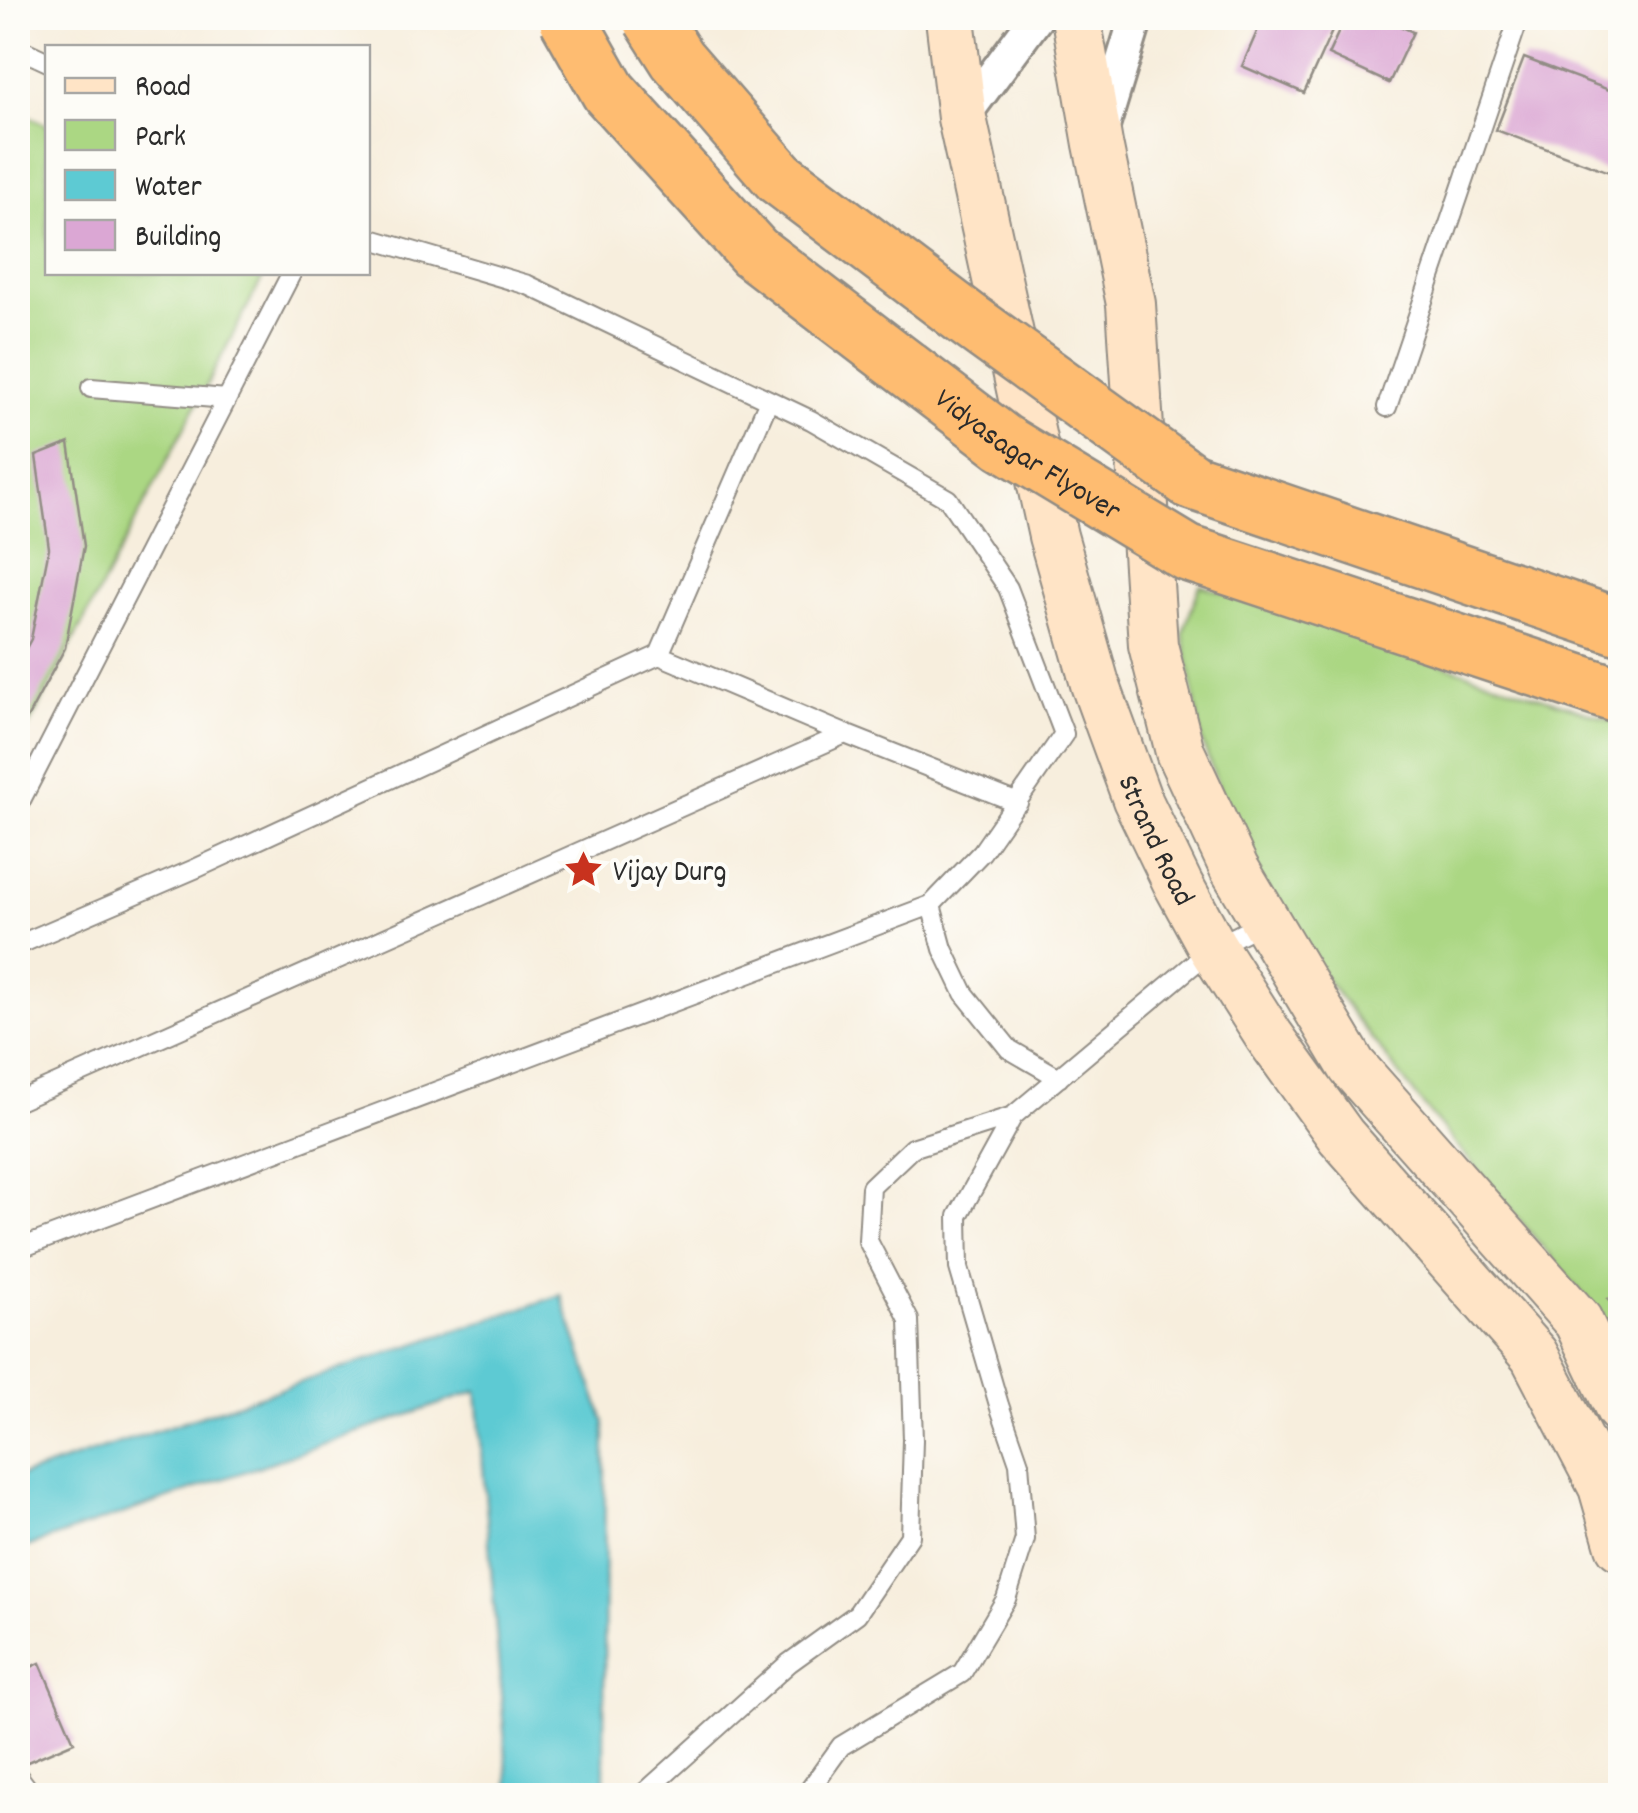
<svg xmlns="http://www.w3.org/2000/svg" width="1638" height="1813" viewBox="0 0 1638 1813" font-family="Dekko,sans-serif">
<rect width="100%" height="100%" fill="#fdfcf7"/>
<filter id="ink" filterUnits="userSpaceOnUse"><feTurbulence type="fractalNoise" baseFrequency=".01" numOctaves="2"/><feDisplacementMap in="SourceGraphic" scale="20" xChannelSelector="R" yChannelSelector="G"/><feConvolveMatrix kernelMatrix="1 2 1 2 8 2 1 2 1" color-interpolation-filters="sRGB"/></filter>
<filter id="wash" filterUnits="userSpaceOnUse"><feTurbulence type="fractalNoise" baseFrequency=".0048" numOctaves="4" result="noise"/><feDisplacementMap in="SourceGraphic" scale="40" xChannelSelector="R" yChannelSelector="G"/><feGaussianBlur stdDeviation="2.25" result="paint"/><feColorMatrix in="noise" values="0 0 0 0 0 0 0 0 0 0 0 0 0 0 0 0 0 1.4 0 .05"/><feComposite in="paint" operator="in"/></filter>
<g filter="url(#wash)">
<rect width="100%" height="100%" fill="#f7eedd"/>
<path fill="#abd783" stroke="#6b8157" stroke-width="2.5" d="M18 111 47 125 48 272 265 273 18 747Z
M1200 585 1620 723V1352L1610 1327 1427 1110 1256 889 1202 742 1183 633Z"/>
<path fill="#5dcad3" stroke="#447a7f" stroke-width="2.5" d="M561 1295 605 1424 604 1795H509L477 1391 18 1550V1477Z"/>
<g id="blocks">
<path fill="#dba7d4" d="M1263 18H1338L1304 93 1242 66Z
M1345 18H1383L1413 32 1389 83 1328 55Z
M1524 58 1620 94V176L1496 130Z
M69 443 84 546 65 648 18 735V663L31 639 49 548 36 456Z
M40 1663 74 1742 18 1766V1673Z"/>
</g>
</g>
<g filter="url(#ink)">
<use href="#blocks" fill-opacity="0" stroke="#918c84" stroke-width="2.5"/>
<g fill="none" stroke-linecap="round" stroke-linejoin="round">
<defs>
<path id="lane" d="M18 48 48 62
M91 388 227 399
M1387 407 1519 18
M659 655 845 734 1018 803
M18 806 292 272
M931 905 943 949 964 993 1009 1049 1059 1078
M18 945 197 868 659 655 769 400
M18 1101 845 734
M18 1249 931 905 982 852 1064 734 1008 588 948 499 811 420 528 285 368 238
M18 1776 33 1796
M641 1796 789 1663 857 1614 910 1536 913 1440 909 1320 868 1241 871 1187 912 1148 1013 1116 1213 948 1266 921
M805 1796 841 1746 962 1673 1006 1599 1025 1539 1019 1463 999 1405 959 1268 958 1216 1013 1116"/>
<path id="street" d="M962 118 1036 18
M1101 133 1136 18"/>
<g id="secondary">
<path id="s1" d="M950 18 962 118 1053 536 1095 684 1137 799 1178 884 1213 948 1269 1036 1341 1136 1534 1355 1603 1487 1620 1546"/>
<path d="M1076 18 1098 144 1131 304 1153 645 1180 752 1234 868 1352 1066 1578 1321 1620 1409"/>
</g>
<path id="highway" d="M1191 481 1620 627"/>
</defs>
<use href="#lane" stroke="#918c84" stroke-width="22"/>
<use href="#street" stroke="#918c84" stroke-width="38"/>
<use href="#secondary" stroke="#918c84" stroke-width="52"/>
<use href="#highway" stroke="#918c84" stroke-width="60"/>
<path stroke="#918c84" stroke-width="6" stroke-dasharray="2.5 8" stroke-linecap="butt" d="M1608 1301 1620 1293"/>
<use href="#lane" stroke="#fff" stroke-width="18"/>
<use href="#street" stroke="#fff" stroke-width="32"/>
<use href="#secondary" stroke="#ffe4c6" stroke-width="48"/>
<use href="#highway" stroke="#febc71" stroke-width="55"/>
<defs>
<g id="highway-bridge">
<path id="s2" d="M567 18 609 92 754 252 1003 442 1187 553 1620 696"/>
<path d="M651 18 677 59 779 177 967 319 1191 481"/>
</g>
</defs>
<use href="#highway-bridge" stroke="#918c84" stroke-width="60" stroke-linecap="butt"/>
<use href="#highway-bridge" stroke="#febc71" stroke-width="55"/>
</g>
</g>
<defs>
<symbol id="sight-bare" viewBox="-9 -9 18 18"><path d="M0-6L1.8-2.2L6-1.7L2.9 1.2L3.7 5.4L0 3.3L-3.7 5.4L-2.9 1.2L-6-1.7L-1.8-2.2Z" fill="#c8321e" stroke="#fdfcf7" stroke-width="2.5" paint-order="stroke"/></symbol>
</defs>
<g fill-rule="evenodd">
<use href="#sight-bare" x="556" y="842" width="55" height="55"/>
</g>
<g text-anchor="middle" stroke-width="8" stroke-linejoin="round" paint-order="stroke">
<g font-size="30" fill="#2b2b2b" stroke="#fdfcf7">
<text dy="10" stroke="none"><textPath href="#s2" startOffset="642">Vidyasagar Flyover</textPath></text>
<text dy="10" stroke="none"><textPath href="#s1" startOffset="850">Strand Road</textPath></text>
</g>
<g font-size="30" fill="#2b2b2b" stroke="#fdfcf7" text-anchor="start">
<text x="613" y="880">Vijay Durg</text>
</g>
</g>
<rect width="1638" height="1813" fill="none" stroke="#fdfcf7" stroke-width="60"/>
<rect x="45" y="45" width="325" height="230" fill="#fdfcf7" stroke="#a9a8a5" stroke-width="2.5"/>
<rect x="65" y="78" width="50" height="15" fill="#ffe4c6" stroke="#a9a8a5" stroke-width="2.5"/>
<text x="135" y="95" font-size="30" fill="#2b2b2b">Road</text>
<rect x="65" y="120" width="50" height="30" fill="#abd783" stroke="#a9a8a5" stroke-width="2.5"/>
<text x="135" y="145" font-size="30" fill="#2b2b2b">Park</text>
<rect x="65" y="170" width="50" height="30" fill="#5dcad3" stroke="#a9a8a5" stroke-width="2.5"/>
<text x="135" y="195" font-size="30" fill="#2b2b2b">Water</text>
<rect x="65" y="220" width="50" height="30" fill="#dba7d4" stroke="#a9a8a5" stroke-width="2.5"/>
<text x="135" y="245" font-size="30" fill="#2b2b2b">Building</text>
</svg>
